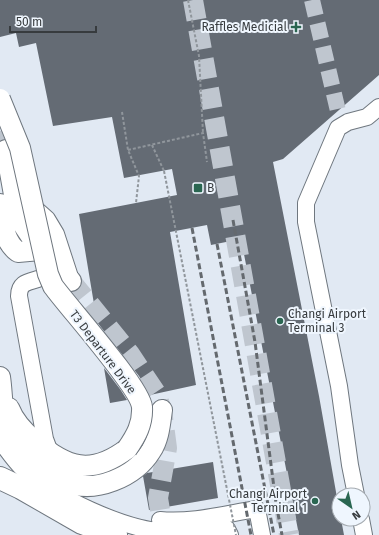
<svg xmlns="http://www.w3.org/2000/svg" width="379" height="535" viewBox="0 0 379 535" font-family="'Fira Sans',sans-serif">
<rect width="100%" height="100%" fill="#e1e9f3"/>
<path fill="#646b74" d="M0 0H379V75L283 159 273 162 319 396 339 509V519H341L344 535H299L241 239 211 245 207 225 170 232 196 385 150 395 139 376 97 322 79 214 177 195 172 169 124 178 112 117 53 126 36 43 19 47 16 33 0 37Z
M104 368 120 389 127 400 110 403Z
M213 462 218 498 149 510 143 476 147 473Z"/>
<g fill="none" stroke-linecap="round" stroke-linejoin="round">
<path stroke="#bfc6cf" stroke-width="16" stroke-dasharray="16 8" stroke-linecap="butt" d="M312 0 338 111"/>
<path stroke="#bfc6cf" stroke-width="20" stroke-dasharray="20 10" stroke-linecap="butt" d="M193 0 289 535
M0 131 6 150
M71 281 130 354 156 393 162 410 167 448 158 498 164 535"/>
<defs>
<path id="minor" d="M29 203 47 219 56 234 71 280
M38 279C27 282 19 283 19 296L45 439 51 455
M0 440C7 450 14 460 23 469 55 497 124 530 167 532 185 532 203 528 222 527L227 529 230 535
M356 495 350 465 339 386 306 222V203L338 128 348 122 367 117 379 107
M361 519 364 535
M160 520C192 523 225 514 257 509L262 535"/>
<path id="major" d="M6 150 18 217 40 250 71 281
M0 204C3 222 3 241 18 252L40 250
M0 377C3 397 1 417 11 436 15 444 22 450 29 456 40 467 51 477 66 482 95 494 135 477 151 451 159 439 160 424 162 410
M9 408C14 421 24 432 35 441 67 468 91 476 127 449"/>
<path id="highway" d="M0 478 21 488 82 523 116 535"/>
</defs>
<use href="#minor" stroke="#6f777f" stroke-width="18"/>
<use href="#major" stroke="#6f777f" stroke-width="22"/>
<use href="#highway" stroke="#6f777f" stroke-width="24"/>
<path stroke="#90969c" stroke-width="2" stroke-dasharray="3 2" stroke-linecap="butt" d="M188 0 199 56 203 133
M122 112 128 150 139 176 136 203
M152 145 164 171
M128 150 203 133 207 162"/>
<use href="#minor" stroke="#fff" stroke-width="16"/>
<use href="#major" stroke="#fff" stroke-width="20"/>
<use href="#highway" stroke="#fff" stroke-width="22"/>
<path stroke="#64696e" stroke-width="3" stroke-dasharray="6 3" stroke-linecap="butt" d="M233 220 255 342 276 503 282 535
M192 228 251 535
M217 244 274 535"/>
<defs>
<path id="major-bridge" d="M0 99 20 148 48 274 53 286C69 308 140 387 142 407 143 424 136 436 127 449"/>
</defs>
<use href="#major-bridge" stroke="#6f777f" stroke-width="22" stroke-linecap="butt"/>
<path stroke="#90969c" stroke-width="2" stroke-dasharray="3 2" stroke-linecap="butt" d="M164 171 236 535"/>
<use href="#major-bridge" stroke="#fff" stroke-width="20"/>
</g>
<g fill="#2a6651" stroke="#eff6fe" stroke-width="1.5">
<path d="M294 21h4v4h4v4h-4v4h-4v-4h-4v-4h4z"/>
<rect x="193" y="183" width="10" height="10" rx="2"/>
<circle cx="280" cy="321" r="4"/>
<circle cx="315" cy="501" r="4"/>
</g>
<g text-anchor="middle" stroke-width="4" stroke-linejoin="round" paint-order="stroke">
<g font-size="12" fill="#373b3e" stroke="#eff6fe" text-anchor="end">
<text x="287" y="31">Raffles Medicial</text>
<text x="207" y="192" text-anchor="start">B</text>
<text x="288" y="318" text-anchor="start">Changi Airport<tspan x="288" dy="14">Terminal 3</tspan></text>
<text x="307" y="498">Changi Airport<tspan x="307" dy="14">Terminal 1</tspan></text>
</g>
<g font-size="12" fill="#373b3e" stroke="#eff6fe">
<text transform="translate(103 352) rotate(53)" y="4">T3 Departure Drive</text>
</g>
</g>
<g transform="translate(351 507) rotate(146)"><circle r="19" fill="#eff6fe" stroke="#a5abb1"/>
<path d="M0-3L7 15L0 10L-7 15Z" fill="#2a6651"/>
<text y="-6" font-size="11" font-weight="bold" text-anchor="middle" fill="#373b3e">N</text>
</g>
<path d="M10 26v6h86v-6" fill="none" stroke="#373b3e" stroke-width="2"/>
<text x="16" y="26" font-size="12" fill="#373b3e" stroke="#eff6fe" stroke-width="3" paint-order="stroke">50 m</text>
</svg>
